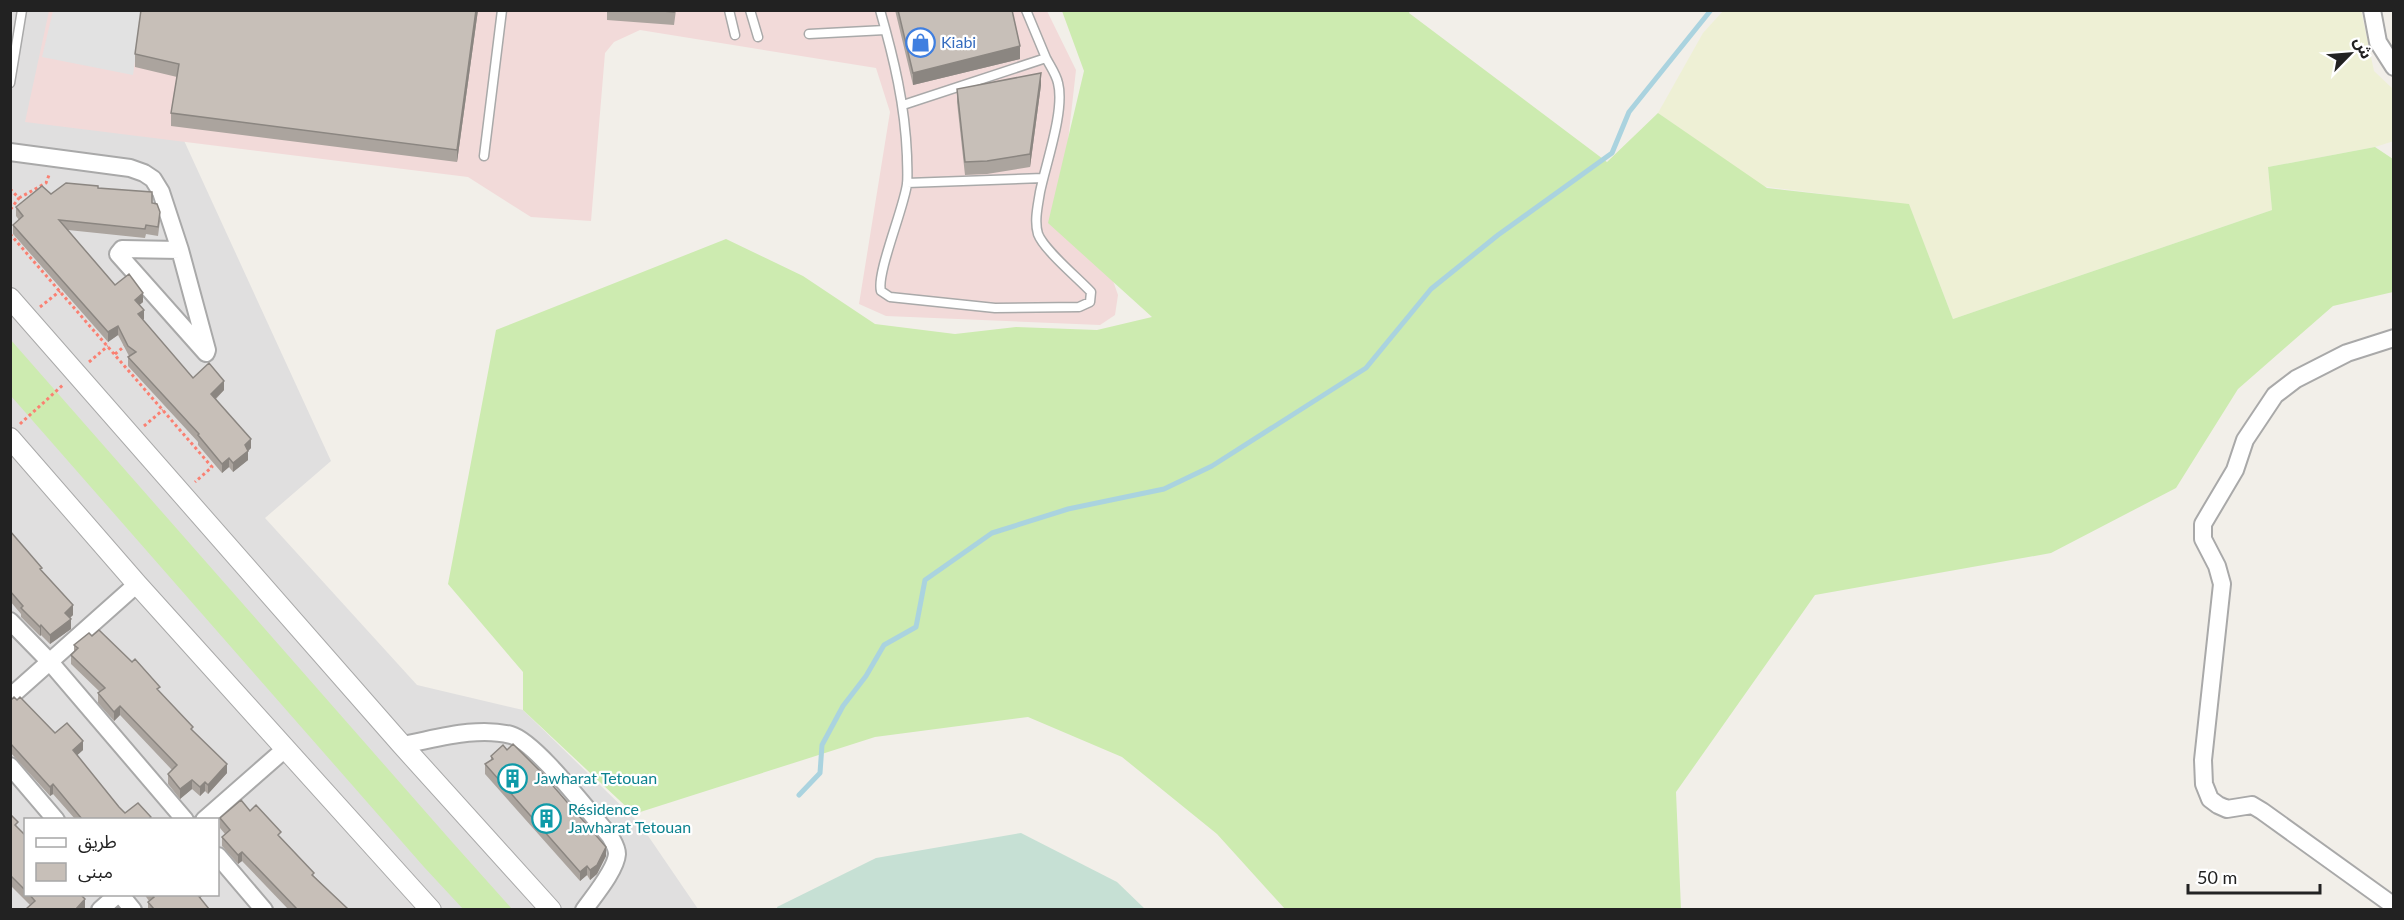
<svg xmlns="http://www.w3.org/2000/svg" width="2404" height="920" viewBox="0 0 2404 920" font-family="Lato,'Noto Sans Arabic',sans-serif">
<rect width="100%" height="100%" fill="#f2efe9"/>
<path fill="#e0dfdf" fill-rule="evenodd" d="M10 11H52L181 134 331 461 265 518 417 685 523 710 640 824 698 909H11ZM26 820H218V894H26Z"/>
<path fill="#f2dad9" d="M49 11H1047L1076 70 1059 221 1110 272 1118 295 1115 315 1100 325 886 316 859 304 890 112 876 68 640 30 614 42 605 53 591 221 531 217 468 177 25 122Z"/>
<path fill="#eef0d5" d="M2361 10 2374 71 2393 89 2394 141 2375 147 2268 167 2272 210 1953 319 1909 205 1761 186 1658 113 1703 33 1723 11Z"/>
<path fill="#cdebb0" d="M1062 11H1410L1409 13 1607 162 1658 113 1767 188 1909 204 1953 319 2272 210 2268 167 2375 147 2393 159V292L2333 306 2238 389 2176 488 2051 553 1815 595 1676 792 1681 909H1285L1217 834 1122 757 1028 717 875 737 634 814 523 710V672L448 584 496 330 726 239 803 276 875 324 955 334 1016 327 1097 330 1152 317 1048 223 1084 71Z
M10 339 453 843 512 909H463L424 867 11 396Z"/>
<path fill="#c6e0d4" d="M1021 833 1117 882 1145 909 778 910 777 907 876 858Z"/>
<path fill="#e2e2e2" d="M53 11H142L133 75 42 57Z"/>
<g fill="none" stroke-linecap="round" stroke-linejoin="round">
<path stroke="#aad3df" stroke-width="5" d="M799 795 820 773 822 745 843 706 866 676 884 645 916 627 925 580 992 533 1068 509 1164 489 1212 466 1366 368 1431 289 1498 235 1612 153 1629 112 1711 10"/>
<defs>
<path id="service" d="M729 10 735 35
M750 10 758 37
M880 10C894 59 905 105 907 156 907 165 908 175 907 184 904 208 876 274 881 291L890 297 995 308 1079 307 1090 302 1091 292C1078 278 1044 250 1038 234 1034 221 1038 205 1040 192 1046 163 1065 110 1058 83 1056 74 1050 66 1046 58L903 105
M1026 10 1046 58
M809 34 885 30
M10 83 22 10
M484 156 502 10
M907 183 1043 178"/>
<path id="minor" d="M2372 10 2378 42 2394 67
M10 152 130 168 144 173 153 179 161 192 180 250 207 350 206 353 118 254 122 249 180 250
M2394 338 2347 353 2296 379 2275 395 2245 440 2235 470 2203 524V539L2217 566 2222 584 2203 760 2204 784 2210 799 2218 805 2227 809 2252 805 2262 811 2394 906
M10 621 50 662 185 820
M10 697 137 584
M402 745C436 739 476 726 511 735 536 742 590 814 610 836 613 842 617 847 617 854 616 870 593 897 584 910
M10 766 56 820
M204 820 285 749
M218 856 264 910
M120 894 133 910
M100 910 118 894"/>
<path id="tertiary" d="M10 298 402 745 551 910
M10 438 137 584 431 910"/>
</defs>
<use href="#service" stroke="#a9a9a9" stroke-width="11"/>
<use href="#minor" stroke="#a9a9a9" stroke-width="20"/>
<use href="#tertiary" stroke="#a9a9a9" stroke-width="22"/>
<path stroke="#fa8072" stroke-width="3" stroke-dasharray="3 3" stroke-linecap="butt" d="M10 189 19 198 10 210
M19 198 46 183 49 175
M10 234 212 467 195 482
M40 307 60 291
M115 354 126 345
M89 362 108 346
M20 424 64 384
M144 426 163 410"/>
<use href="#service" stroke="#fff" stroke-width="8"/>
<use href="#minor" stroke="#fff" stroke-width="16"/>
<use href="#tertiary" stroke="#fff" stroke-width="20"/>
</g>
<path fill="#aba49e" d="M478 10 457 162 171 126V113L177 77 135 67V54Z
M607 10H676L674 25 607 20Z
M895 10H1012L1020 59 913 85Z
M1041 85 1030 167 987 174 965 175 957 102V89Z
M98 188 152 203 160 221 158 236 146 234 145 238 68 230 115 285 143 302 139 305 143 320 193 378 224 390 216 399 251 448 248 451V460L233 472 229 467 222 473 198 445V442L128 366V357L129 356 118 335 108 342 13 234V225L19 220 16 216V207L51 194Z
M10 531 42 571 73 615 70 618 71 629 50 644 41 635 40 636 21 617V614L10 601Z
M92 636 160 692 193 731 227 773 208 794 205 791 200 796 192 789 180 799 168 784V774L172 770 120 715 114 721 98 703V693L100 692 71 664V655L74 652V645Z
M10 701 55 733 83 750 77 755 119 807 125 813 151 819H75L53 794 50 796 10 752Z
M491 756 606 856 597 874 590 880 587 875 580 881 485 774V764L491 760Z
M250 811 281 838 314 876 348 909H288L242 861 238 864 222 846V837L225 834 220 828V818Z
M10 814 18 828 26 836V894H80L85 909 30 905 10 885Z
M144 894H204L200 898 209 909H148V902L149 901Z"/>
<path fill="#8b8681" d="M476 10H478L457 162V150Z
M1020 46V59L913 85V73Z
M1041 73V85L1030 167V154Z
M143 293V302L135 309V300Z
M144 310V319L138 324V314Z
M118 326V335L108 342V332Z
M224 381V390L211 403V394Z
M251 439V448L248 451V460L233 472V463L245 445Z
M229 458V467L222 473V464Z
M73 605V615L65 622V613Z
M71 619V629L50 644V635Z
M41 625V635L40 636V627Z
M120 706V715L114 721V712Z
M83 741V750L73 759V750Z
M227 764V773L208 794V785Z
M192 780V789L180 799V789Z
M205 782V791L200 796V787Z
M53 784V794L50 796V787Z
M606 847V856L597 874 590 880V870Z
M242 852V861L238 864V855Z
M587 866V875L580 881V872Z
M196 894H204L196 902Z
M85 899V909H76Z"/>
<path fill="#c7bfb8" stroke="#8b8681" stroke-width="1.5" d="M141 10H476L457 150 171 113 179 64 135 54Z
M649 10H674V12Z
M898 10H1012L1020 46 913 73Z
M1041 73 1030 154 987 161 965 162 957 89Z
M66 183 98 186V188L152 192V203L157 204 160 212 158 227 146 225 145 229 59 220 115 285 129 274 143 293 135 300 144 310 138 314 193 378 209 363 224 381 211 394 251 439 245 445 248 451 233 463 229 458 222 464 198 435 199 434 128 357 136 352 128 346 118 326 108 332 13 225 23 216 16 207 42 186 51 194Z
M10 531 42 568 40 569 73 605 65 613 71 619 50 635 41 625 40 627 21 608 23 606 10 591Z
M99 630 132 662 135 659 160 687 157 689 193 727 191 729 227 764 208 785 205 782 200 787 192 780 180 789 168 774 177 765 120 706 114 712 98 693 105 688 71 655 78 648 74 645 89 633 92 636Z
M14 697 17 700 20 697 55 733 67 723 83 741 73 750 119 807 125 813 138 803 151 817 148 819H82L53 784 50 787 10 743V701Z
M513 744 541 772 606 847 597 865 590 870 587 866 580 872 485 764 493 759 491 756 503 745 507 750Z
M241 800 250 811 256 805 281 832 278 835 314 873 312 875 348 909H297L242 852 238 855 222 837 230 830 220 818Z
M10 814 18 822 15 825 26 836V891L10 875Z
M29 894H80L85 899 76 909H77H26L35 901Z
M152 894H197L209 909H154L148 902 154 897Z"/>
<defs>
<symbol id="shop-ring" viewBox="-11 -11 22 22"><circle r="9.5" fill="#fff" stroke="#3f7fe0" stroke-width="1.5"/><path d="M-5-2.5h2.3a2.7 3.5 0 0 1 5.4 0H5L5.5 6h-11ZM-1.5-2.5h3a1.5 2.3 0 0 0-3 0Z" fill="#3f7fe0"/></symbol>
<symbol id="building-ring" viewBox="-11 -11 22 22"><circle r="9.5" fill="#fff" stroke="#0f9aa8" stroke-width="1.5"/><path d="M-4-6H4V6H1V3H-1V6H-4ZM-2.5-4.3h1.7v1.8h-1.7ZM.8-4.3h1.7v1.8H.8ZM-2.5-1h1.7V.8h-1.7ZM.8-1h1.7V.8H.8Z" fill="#0f9aa8"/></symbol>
</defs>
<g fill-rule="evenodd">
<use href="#shop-ring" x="904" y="26" width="33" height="33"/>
<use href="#building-ring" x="496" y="762" width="33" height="33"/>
<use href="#building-ring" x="530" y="802" width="33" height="33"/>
</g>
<g text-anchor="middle" stroke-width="4.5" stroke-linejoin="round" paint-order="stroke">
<g font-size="16" fill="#366cbe" stroke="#fff" text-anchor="start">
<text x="941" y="48">Kiabi</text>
</g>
<g font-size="16" fill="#0d838f" stroke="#fff" text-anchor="start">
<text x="534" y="784">Jawharat Tetouan</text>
<text x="568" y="815">Résidence<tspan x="568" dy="18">Jawharat Tetouan</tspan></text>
</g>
</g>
<rect width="2404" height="920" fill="none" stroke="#222222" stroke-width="24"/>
<rect x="24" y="818" width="195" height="78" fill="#ffffff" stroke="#a7a7a7" stroke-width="1.5"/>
<rect x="36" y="838" width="30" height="9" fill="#ffffff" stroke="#a7a7a7" stroke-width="1.5"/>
<text x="78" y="848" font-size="18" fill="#222222">طريق</text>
<rect x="36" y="863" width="30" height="18" fill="#c7bfb8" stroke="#a7a7a7" stroke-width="1.5"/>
<text x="78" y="878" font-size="18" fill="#222222">مبنى</text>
<g transform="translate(2350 54) rotate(65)" stroke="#ffffff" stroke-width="4.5" paint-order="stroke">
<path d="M0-4.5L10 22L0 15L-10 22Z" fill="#222222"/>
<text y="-9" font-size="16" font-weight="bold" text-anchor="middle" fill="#222222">ش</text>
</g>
<path d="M2188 884v9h132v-9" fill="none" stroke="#222222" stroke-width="3"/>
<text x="2197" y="884" font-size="18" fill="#222222" stroke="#ffffff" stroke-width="4.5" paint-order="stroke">50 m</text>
</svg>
